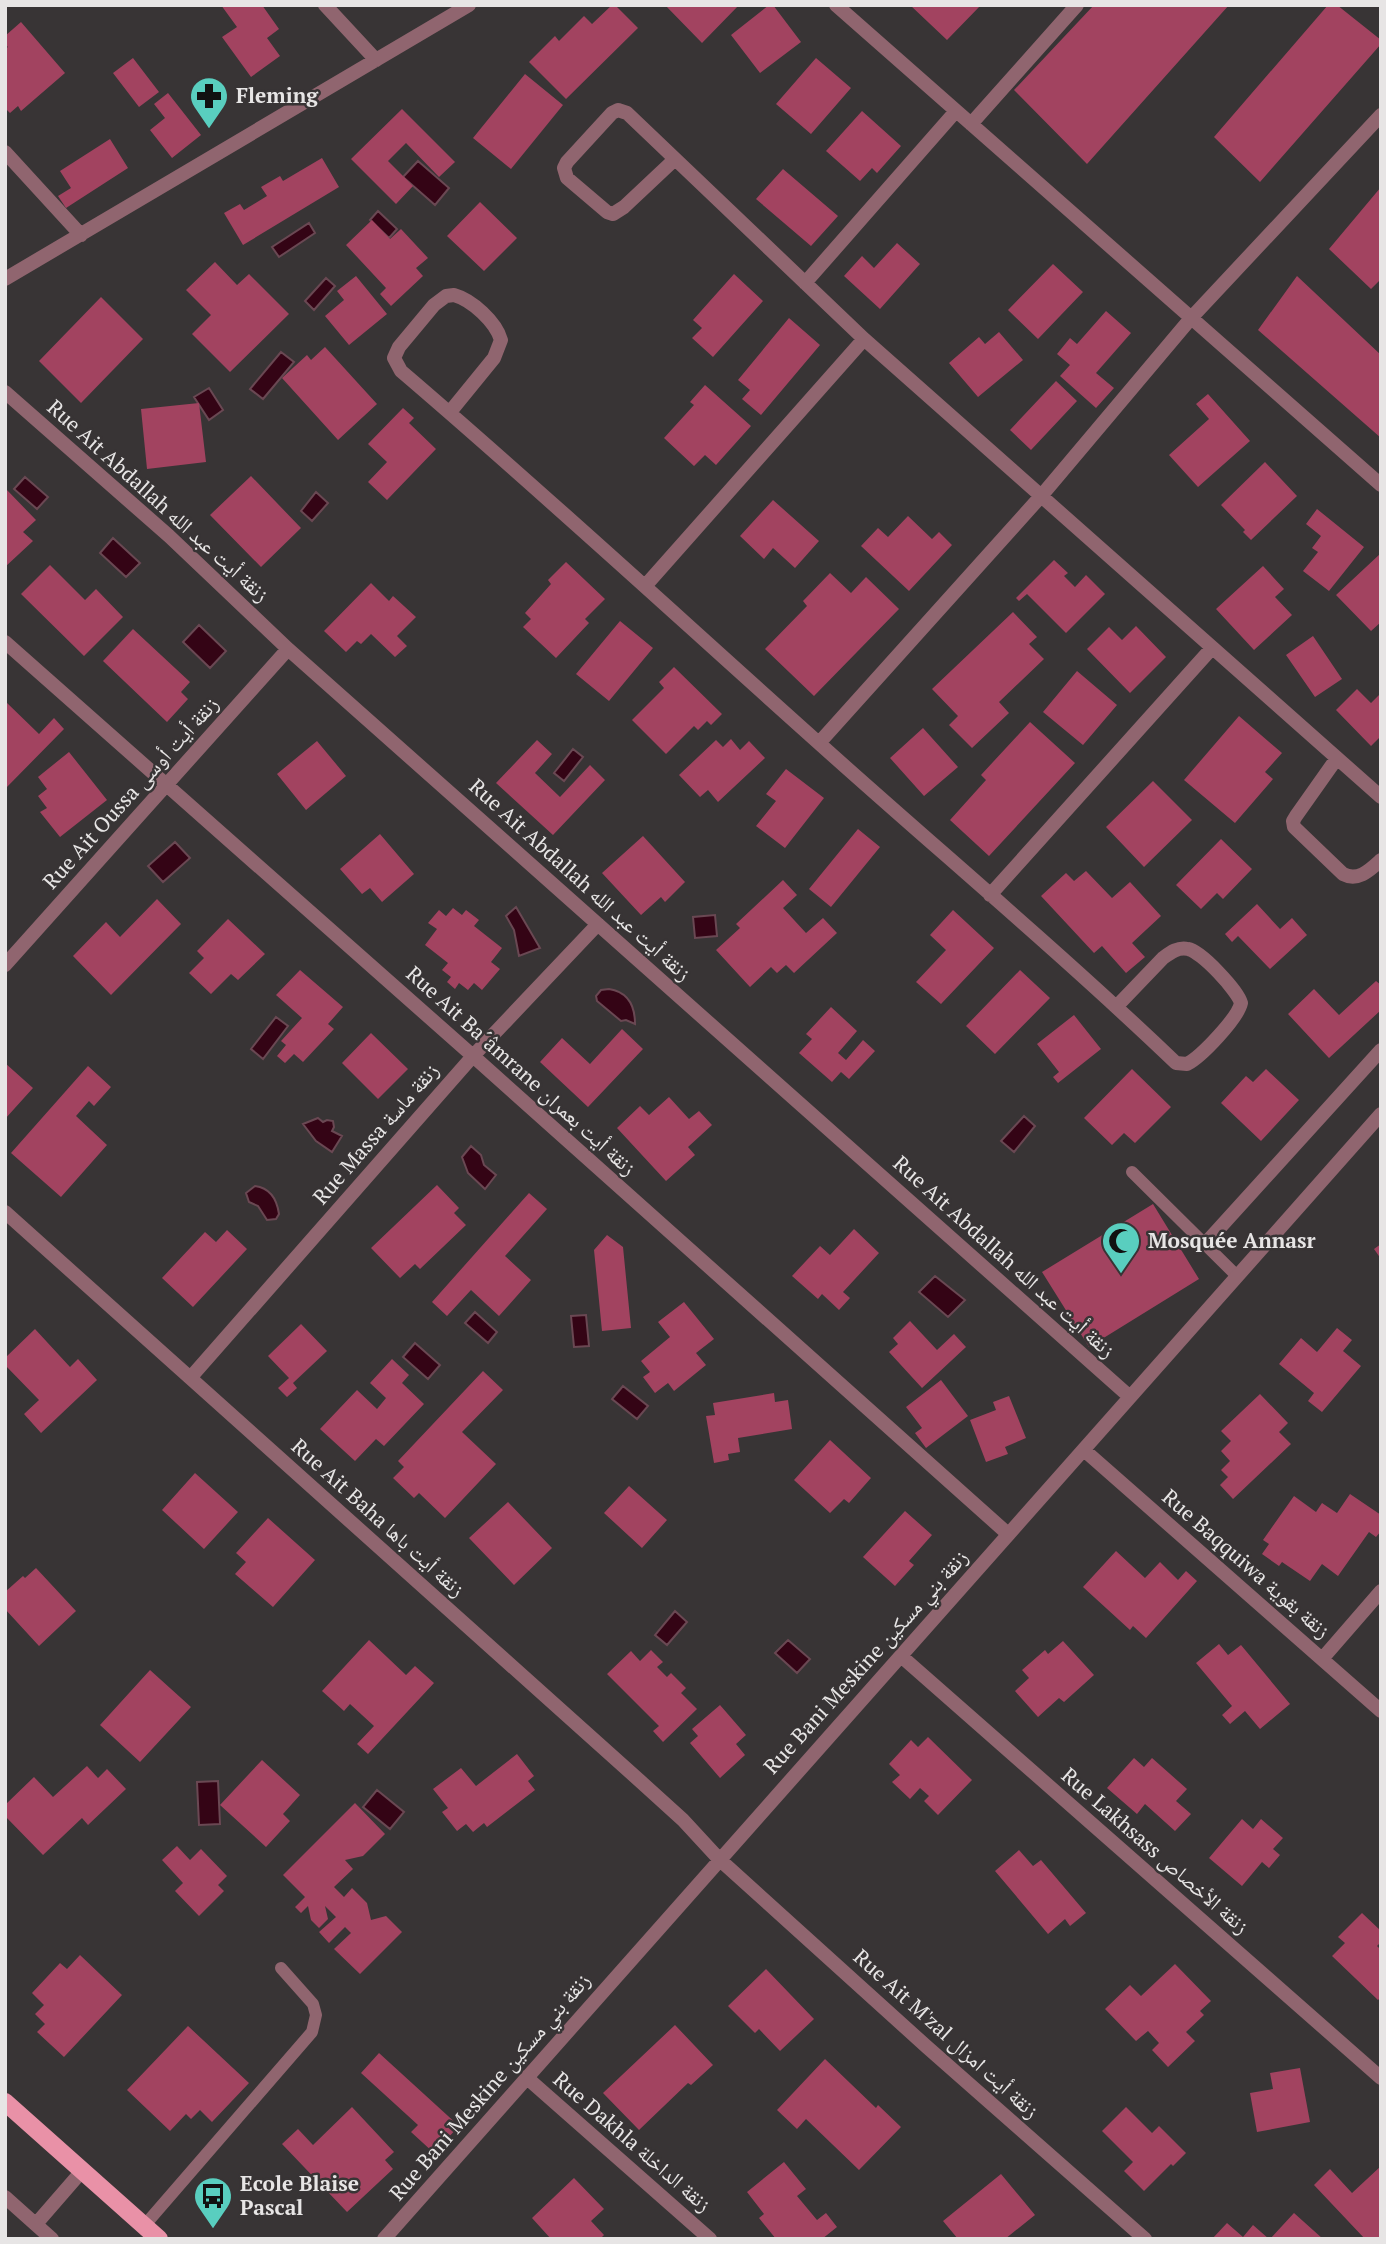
<svg xmlns="http://www.w3.org/2000/svg" width="1386" height="2244" viewBox="0 0 1386 2244" font-family="'PT Serif','Noto Naskh Arabic',serif">
<rect width="100%" height="100%" fill="#383435"/>
<path fill="#340415" stroke="#6a4853" stroke-width="2" d="M418 161 449 188 435 205 403 177Z
M378 211 397 229 389 238 370 220Z
M309 223 315 233 279 257 272 247Z
M326 278 335 286 314 310 305 301Z
M281 352 294 362 263 399 250 389Z
M209 388 223 410 209 420 194 397Z
M25 477 48 497 37 509 14 489Z
M316 492 328 503 312 521 301 511Z
M113 538 140 563 126 577 100 553Z
M199 625 226 651 210 668 183 642Z
M573 749 583 757 564 781 554 773Z
M175 842 190 858 163 882 148 866Z
M516 907 540 948 519 956 514 930 506 916Z
M715 915 717 936 695 938 693 917Z
M609 989C628 992 635 1006 635 1024L626 1020 621 1021 597 1001 596 996 601 990Z
M276 1017 288 1026 263 1059 251 1049Z
M1024 1116 1035 1126 1014 1152 1001 1141Z
M318 1118 323 1122 327 1120 333 1121 334 1127 332 1131 342 1136 332 1152 316 1141 303 1124Z
M471 1146 481 1155 484 1165 496 1175 485 1189 468 1173 462 1157Z
M255 1186C270 1188 277 1200 279 1214L276 1219 267 1220 258 1206 249 1202 246 1193Z
M935 1276 965 1300 948 1317 919 1292Z
M475 1312 497 1332 488 1343 465 1323Z
M586 1315 589 1346 574 1347 571 1316Z
M415 1343 440 1365 428 1379 403 1357Z
M623 1386 648 1406 637 1419 612 1399Z
M675 1611 687 1622 667 1645 655 1635Z
M788 1640 810 1659 797 1673 775 1653Z
M218 1781 220 1824 199 1825 197 1782Z
M377 1790 404 1812 390 1829 363 1807Z"/>
<path fill="#a24360" d="M221 5H262L279 29 267 38 280 56 251 77 222 37 237 27Z
M612 5H615L638 28 566 99 529 62 555 36 559 41 584 16 592 24Z
M665 5H739L702 43Z
M769 5H773L801 42 760 73 731 35Z
M910 5H981L947 40Z
M1094 5H1229L1087 164 1014 90Z
M1328 5H1337L1381 40V44L1260 182 1214 137Z
M21 22 65 73 21 111 18 106 10 113 5 108V49L8 47 5 44V36Z
M133 58 159 92 139 107 113 73Z
M816 58 851 88 811 134 776 104Z
M525 74 563 105 511 169 473 138Z
M168 93 201 135 172 158 150 130 165 118 154 104Z
M402 109 455 162 439 177 406 143 388 161 413 186 396 204 351 159Z
M862 111 901 146 877 173 872 168 860 181 826 151Z
M110 139 128 168 66 208 58 196 71 188 60 171Z
M322 158 339 187 243 245 224 213 240 204 244 210 267 196 261 187 280 176 283 181Z
M783 169 838 216 811 246 756 199Z
M1381 187V279L1371 289 1329 249Z
M480 202 517 238 484 271 447 236Z
M372 220 390 239 401 229 428 258 416 268 423 276 391 306 380 294 386 288 346 245Z
M897 243 920 264 880 309 844 276 862 256 874 268Z
M215 262 237 285 249 274 289 314 230 372 192 334 211 315 186 290Z
M1053 264 1083 292 1038 339 1008 310Z
M734 274 763 301 713 357 692 338 702 328 693 320Z
M356 276 387 314 349 345 325 316 344 300 337 291Z
M1297 276 1381 355V438L1258 330Z
M101 297 143 339 81 403 39 361Z
M1106 311 1131 333 1096 373 1114 388 1096 408 1060 376 1070 365 1057 354 1070 338 1077 344Z
M789 318 820 345 761 415 742 399 750 390 738 380Z
M999 332 1023 360 978 397 949 363 979 337 985 344Z
M325 347 377 404 338 440 282 378 307 355 311 360Z
M1056 381 1077 401 1031 450 1010 430Z
M705 385 751 426 716 465 705 455 694 466 664 438 694 405 690 402Z
M1208 394 1250 441 1198 487 1169 455 1209 419 1196 404Z
M199 403 206 462 147 469 141 409Z
M403 408 414 418 409 423 436 449 387 500 368 482 387 462 368 444Z
M1265 462 1297 496 1251 540 1243 532 1245 530 1221 505Z
M251 476 301 528 261 567 210 515Z
M5 488 36 520 23 532 33 541 5 567Z
M773 500 819 541 795 568 773 548 764 559 740 536Z
M1317 509 1364 547 1329 591 1303 571 1318 552 1312 548 1321 536 1306 524Z
M908 516 932 539 939 532 952 545 909 591 861 546 878 528 888 537Z
M1380 554 1381 622 1371 631 1336 595Z
M1054 560 1068 573 1064 576 1075 587 1086 575 1105 594 1066 633 1027 594 1019 601 1016 598Z
M566 562 605 599 585 619 589 623 556 658 523 627 531 619 525 613 551 584 548 580Z
M50 565 85 600 96 589 123 617 84 656 21 594Z
M1263 566 1284 589 1275 597 1292 615 1254 650 1216 609Z
M830 573 851 593 866 577 899 609 814 696 765 649 807 606 803 601Z
M371 583 389 601 393 596 416 617 397 636 407 646 395 657 371 634 361 644 357 641 346 652 324 631Z
M1013 612 1037 637 1029 644 1044 659 999 702 1009 713 972 748 949 725 958 716 932 689Z
M620 621 653 648 609 701 576 674Z
M1136 626 1166 657 1130 693 1087 649 1109 627 1122 640Z
M133 629 190 682 181 692 188 699 167 722 103 661Z
M1313 636 1342 679 1315 697 1286 655Z
M674 667 722 714 711 725 707 721 698 730 694 726 666 754 632 720 664 688 659 682Z
M1077 671 1117 705 1083 745 1043 712Z
M1357 689 1371 703 1381 693V736L1371 746 1336 710Z
M5 701 39 734 54 718 64 729 5 789Z
M1239 716 1282 753 1265 772 1273 779 1235 823 1184 780Z
M1030 722 1075 763 989 856 950 820 986 780 981 775Z
M923 728 958 767 924 796 890 758Z
M731 739 740 750 749 741 765 758 718 802 708 790 700 797 679 775 716 740 723 747Z
M537 740 552 754 535 773 560 797 590 765 605 780 553 835 496 783Z
M317 741 346 776 306 810 277 774Z
M69 752 107 800 60 837 40 812 47 808 38 796 47 789 38 777Z
M786 769 824 798 785 848 756 826 776 801 766 794Z
M1153 781 1192 820 1144 867 1106 827Z
M858 829 880 847 831 907 809 889Z
M380 834 414 874 382 902 370 888 362 894 340 869Z
M643 836 685 882 665 902 661 897 641 915 602 873Z
M1221 839 1252 869 1223 899 1217 893 1201 909 1176 885Z
M1086 871 1112 898 1130 882 1161 916 1132 943 1145 957 1126 973 1102 946 1094 953 1041 896 1066 873 1074 881Z
M783 880 797 895 783 908 806 933 823 918 837 933 794 973 786 965 777 973 771 967 750 987 716 950 740 928 736 924Z
M157 899 181 924 111 995 73 956 106 922 120 937Z
M1257 904 1280 929 1292 918 1307 935 1270 969 1238 936 1232 942 1225 934Z
M453 908 462 915 466 910 479 920 474 926 502 948 491 962 500 969 482 990 474 983 468 990 459 983 455 989 447 982 451 977 442 970 448 963 425 945 437 929 428 923 439 910 446 916Z
M953 910 994 948 941 1004 916 982 946 950 930 935Z
M228 919 265 954 238 980 231 974 211 994 189 973 204 958 197 951Z
M300 970 343 1007 328 1024 334 1029 303 1062 294 1054 285 1063 277 1056 286 1045 281 1041 302 1018 276 995Z
M1020 970 1050 998 995 1054 966 1026Z
M1376 981 1381 985V1010L1329 1058 1288 1014 1314 989 1339 1015Z
M831 1007 857 1031 838 1053 846 1060 863 1040 875 1051 849 1079 841 1072 832 1082 799 1053 812 1039 806 1034Z
M1074 1015 1101 1049 1058 1083 1053 1077 1059 1072 1037 1044Z
M622 1029 643 1049 588 1107 540 1062 562 1038 590 1064Z
M371 1033 408 1069 378 1099 342 1063Z
M5 1063 33 1088 5 1119Z
M88 1066 111 1087 94 1106 89 1101 76 1116 107 1145 61 1197 11 1153Z
M1132 1069 1171 1107 1135 1143 1124 1133 1112 1145 1084 1118Z
M1266 1069 1299 1100 1261 1141 1221 1103 1246 1076 1253 1082Z
M669 1097 689 1119 699 1111 712 1125 688 1147 695 1155 666 1181 617 1128 640 1106 649 1115Z
M437 1185 459 1208 454 1213 466 1225 420 1269 415 1264 400 1278 371 1248Z
M529 1193 547 1209 505 1256 531 1280 499 1316 471 1290 447 1316 432 1302Z
M1153 1204 1199 1279 1089 1347 1042 1272Z
M854 1229 879 1253 843 1292 850 1298 839 1310 822 1294 818 1299 792 1276 820 1246 830 1255Z
M227 1230 247 1249 193 1307 162 1278 205 1232 216 1242Z
M607 1235 623 1247 631 1328 602 1331 594 1250Z
M1381 1244V1259L1374 1249Z
M684 1302 714 1339 696 1353 706 1365 674 1391 668 1383 655 1393 643 1377 650 1372 641 1361 670 1337 658 1322Z
M910 1321 937 1350 954 1334 966 1347 922 1388 889 1352 898 1344 893 1338Z
M301 1324 327 1351 293 1383 297 1388 287 1397 278 1388 289 1378 268 1356Z
M1337 1328 1352 1340 1343 1351 1361 1366 1322 1412 1308 1401 1314 1393 1279 1364 1301 1338 1317 1352Z
M35 1329 70 1367 78 1359 97 1380 41 1433 24 1414 39 1400 5 1365V1358Z
M392 1359 409 1375 402 1383 424 1404 384 1446 376 1439 355 1461 320 1429 357 1390 377 1409 386 1398 370 1383Z
M483 1371 503 1390 462 1432 496 1464 445 1518 419 1493 414 1498 393 1478 404 1467 398 1461Z
M941 1380 968 1416 926 1448 915 1433 922 1428 906 1407Z
M774 1393 775 1402 788 1400 792 1429 738 1438 740 1452 728 1454 729 1460 714 1463 706 1416 715 1415 713 1403Z
M1260 1394 1288 1423 1279 1432 1291 1444 1233 1499 1220 1485 1228 1477 1221 1470 1230 1461 1221 1451 1231 1441 1221 1431Z
M1009 1396 1026 1438 1005 1447 1008 1454 986 1462 970 1420 996 1410 993 1402Z
M830 1440 871 1478 849 1503 844 1499 830 1513 794 1480Z
M195 1473 238 1512 204 1549 162 1510Z
M629 1486 667 1520 642 1548 604 1513Z
M1350 1494 1381 1515V1531L1376 1537 1369 1532 1338 1576 1322 1564 1310 1581 1282 1562 1279 1566 1262 1554 1269 1544 1263 1540 1294 1496 1316 1512 1322 1503 1337 1513Z
M508 1502 552 1548 514 1585 469 1538Z
M905 1511 932 1535 909 1561 914 1565 895 1586 863 1557Z
M268 1518 315 1560 273 1607 235 1574 246 1562 236 1553Z
M1116 1551 1145 1578 1160 1562 1178 1580 1186 1571 1197 1581 1146 1638 1133 1626 1130 1630 1083 1587Z
M36 1568 76 1611 39 1646 5 1609V1592L23 1576 25 1578Z
M369 1640 406 1675 415 1666 434 1683 368 1754 357 1744 374 1726 350 1704 344 1711 322 1691Z
M1063 1641 1094 1675 1064 1702 1059 1698 1038 1717 1015 1691 1029 1678 1022 1670 1045 1650 1048 1654Z
M1219 1644 1228 1655 1241 1645 1290 1704 1260 1729 1245 1711 1230 1724 1222 1715 1232 1706 1196 1663Z
M651 1650 663 1662 657 1667 667 1677 671 1673 686 1688 681 1693 697 1709 663 1742 653 1731 659 1726 607 1674 631 1651 640 1661Z
M150 1670 191 1707 140 1762 100 1725Z
M720 1705 746 1735 736 1744 745 1755 720 1778 690 1743 698 1736 692 1729Z
M928 1737 972 1780 938 1815 924 1801 929 1796 920 1788 910 1799 892 1782 900 1775 889 1764 911 1740 918 1747Z
M517 1754 534 1776 528 1781 535 1790 487 1827 484 1823 473 1832 466 1824 457 1831 442 1812 448 1808 433 1789 461 1768 476 1786Z
M1134 1758 1144 1767 1152 1758 1187 1789 1176 1801 1191 1814 1175 1831 1145 1804 1137 1814 1107 1788Z
M262 1760 300 1795 283 1814 290 1821 266 1847 220 1805Z
M87 1766 98 1778 107 1769 126 1789 88 1825 82 1818 43 1855 5 1816V1805L34 1777 53 1797Z
M355 1803 385 1834 363 1856 345 1860 353 1869 334 1887 344 1897 352 1888 367 1903 371 1920 386 1916 402 1932 360 1974 334 1949 351 1933 345 1927 329 1943 319 1932 336 1917 325 1906 328 1919 319 1928 311 1920 308 1906 301 1913 295 1907 305 1897 283 1875Z
M1242 1819 1253 1829 1261 1819 1283 1838 1273 1849 1280 1855 1269 1868 1262 1862 1242 1886 1209 1858Z
M177 1846 190 1860 201 1849 227 1876 218 1885 224 1891 199 1916 175 1891 183 1883 162 1860Z
M1019 1850 1033 1866 1041 1860 1086 1913 1070 1926 1065 1919 1048 1934 995 1871Z
M1362 1913 1381 1931V1942L1377 1946 1381 1950V1997L1378 2000 1332 1956 1345 1943 1338 1937Z
M80 1955 122 1995 64 2057 37 2032 45 2024 35 2014 44 2005 32 1993 60 1963 67 1969Z
M1175 1964 1211 2001 1200 2011 1204 2015 1186 2032 1195 2041 1168 2067 1152 2050 1159 2043 1148 2031 1136 2041 1105 2009 1130 1985 1141 1996Z
M766 1969 814 2019 780 2051 759 2029 755 2033 728 2006Z
M675 2025 713 2065 691 2085 688 2083 639 2130 603 2093Z
M188 2026 249 2083 212 2122 200 2110 191 2119 186 2114 170 2131 127 2090Z
M379 2053 459 2126 434 2153 411 2132 418 2125 361 2073Z
M825 2059 876 2108 878 2105 901 2127 859 2170 806 2119 797 2129 777 2110Z
M1300 2068 1310 2122 1257 2132 1250 2093 1273 2089 1270 2073Z
M352 2107 394 2152 385 2160 393 2169 347 2212 282 2144 298 2129 313 2145Z
M1126 2107 1152 2133 1159 2126 1186 2153 1173 2166 1171 2164 1144 2191 1124 2171 1133 2162 1102 2131Z
M784 2162 806 2189 797 2196 817 2220 826 2213 837 2227 822 2239H776L759 2218 764 2214 747 2192Z
M1381 2166V2239H1365L1314 2185 1330 2169 1352 2193Z
M1001 2174 1035 2215 1005 2239H958L943 2221Z
M574 2178 604 2209 591 2221 604 2235 600 2239H551L532 2218Z
M1294 2213 1323 2239H1270Z
M1227 2223 1243 2237 1253 2225 1269 2239H1212Z"/>
<g fill="none" stroke-linecap="round" stroke-linejoin="round">
<path stroke="#90656f" stroke-width="12" d="M1132 1172 1237 1276
M144 2226 312 2032 316 2015 313 2004 281 1968"/>
<path stroke="#90656f" stroke-width="14" d="M325 5 376 60
M836 5 1381 485
M971 124 1077 5
M5 152 81 235
M674 160 624 207 613 214 607 212 567 178 564 168 567 162 612 113 618 110 627 113 864 339 1381 797
M5 279 469 5
M805 283 956 111
M5 392 169 536 288 649 1130 1397
M450 412 494 358 501 340C496 322 472 300 454 295L446 296 434 305 399 347 394 358 401 371C544 493 681 620 821 745 939 851 1061 953 1176 1063L1187 1064C1201 1057 1238 1018 1241 1003 1238 991 1201 951 1188 949 1178 947 1171 952 1163 958L1117 1006
M646 585 864 339
M5 642 473 1056 1008 1534
M819 743 1042 495 1192 317 1381 115
M1337 758 1296 816 1293 821 1294 827 1343 874C1358 882 1370 870 1381 860
M990 895 1212 648
M5 965 288 649
M5 1212 640 1781 683 1820 719 1859 927 2047 1145 2239
M1205 1244 1381 1050
M191 1377 473 1056 598 924
M1084 1450 1381 1711
M901 1656 1381 2078
M1322 1659 1381 1591
M526 2077 710 2239
M5 2197 52 2239
M36 2224 82 2171
M384 2239 1381 1114"/>
<path stroke="#e991a7" stroke-width="18" d="M5 2102 159 2239"/>
</g>
<defs>
<symbol id="pharmacy-pin" viewBox="-11 -11 22 30"><path d="M0 17L-7.5 6A9.5 9.5 0 1 1 7.5 6Z" fill="#59cebf" stroke="#383435"/><path d="M-2-6h4v4h4v4h-4v4h-4v-4h-4v-4h4Z" fill="#111"/></symbol>
<symbol id="mosque-pin" viewBox="-11 -11 22 30"><path d="M0 17L-7.5 6A9.5 9.5 0 1 1 7.5 6Z" fill="#59cebf" stroke="#383435"/><path d="M3.5-4.9A6 6 0 1 0 3.5 4.9A5 5 0 1 1 3.5-4.9Z" fill="#111"/></symbol>
<symbol id="bus-pin" viewBox="-11 -11 22 30"><path d="M0 17L-7.5 6A9.5 9.5 0 1 1 7.5 6Z" fill="#59cebf" stroke="#383435"/><path d="M-5-6H5V4H4V6H2V4H-2V6H-4V4H-5ZM-3.5-4V0h7V-4ZM-3.5 1.2v1.5H-2V1.2ZM2 1.2v1.5H3.5V1.2Z" fill="#111"/></symbol>
</defs>
<g fill-rule="evenodd">
<use href="#pharmacy-pin" x="187" y="74" width="44" height="60"/>
<use href="#mosque-pin" x="1099" y="1219" width="44" height="60"/>
<use href="#bus-pin" x="191" y="2174" width="44" height="60"/>
</g>
<g text-anchor="middle" stroke-width="5" stroke-linejoin="round" paint-order="stroke">
<g font-size="21" font-weight="bold" fill="#e7e5e5" stroke="#383435" text-anchor="start">
<text x="236" y="103">Fleming</text>
<text x="1148" y="1248">Mosquée Annasr</text>
<text x="240" y="2191">Ecole Blaise<tspan x="240" dy="24">Pascal</tspan></text>
</g>
<g font-size="21" fill="#e7e5e5" stroke="#383435">
<text transform="translate(158 501) rotate(42)" y="7">Rue Ait Abdallah زنقة أيت عبد الله</text>
<text transform="translate(131 793) rotate(-48)" y="7">Rue Ait Oussa زنقة أيت أوسى</text>
<text transform="translate(580 880) rotate(42)" y="7">Rue Ait Abdallah زنقة أيت عبد الله</text>
<text transform="translate(521 1071) rotate(42)" y="7">Rue Ait Ba´âmrane زنقة أيت بعمران</text>
<text transform="translate(376 1134) rotate(-49)" y="7">Rue Massa زنقة ماسة</text>
<text transform="translate(1004 1257) rotate(42)" y="7">Rue Ait Abdallah زنقة أيت عبد الله</text>
<text transform="translate(378 1518) rotate(42)" y="7">Rue Ait Baha زنقة أيت باها</text>
<text transform="translate(1246 1564) rotate(41)" y="7">Rue Baqquiwa زنقة بقوية</text>
<text transform="translate(866 1662) rotate(-48)" y="7">Rue Bani Meskine زنقة بني مسكين</text>
<text transform="translate(1155 1851) rotate(41)" y="7">Rue Lakhsass زنقة الأخصاص</text>
<text transform="translate(946 2034) rotate(42)" y="7">Rue Ait M'zal زنقة أيت امزال</text>
<text transform="translate(490 2087) rotate(-49)" y="7">Rue Bani Meskine زنقة بني مسكين</text>
<text transform="translate(632 2142) rotate(41)" y="7">Rue Dakhla زنقة الداخلة</text>
</g>
</g>
<rect width="1386" height="2244" fill="none" stroke="#e7e5e5" stroke-width="14"/>
</svg>
